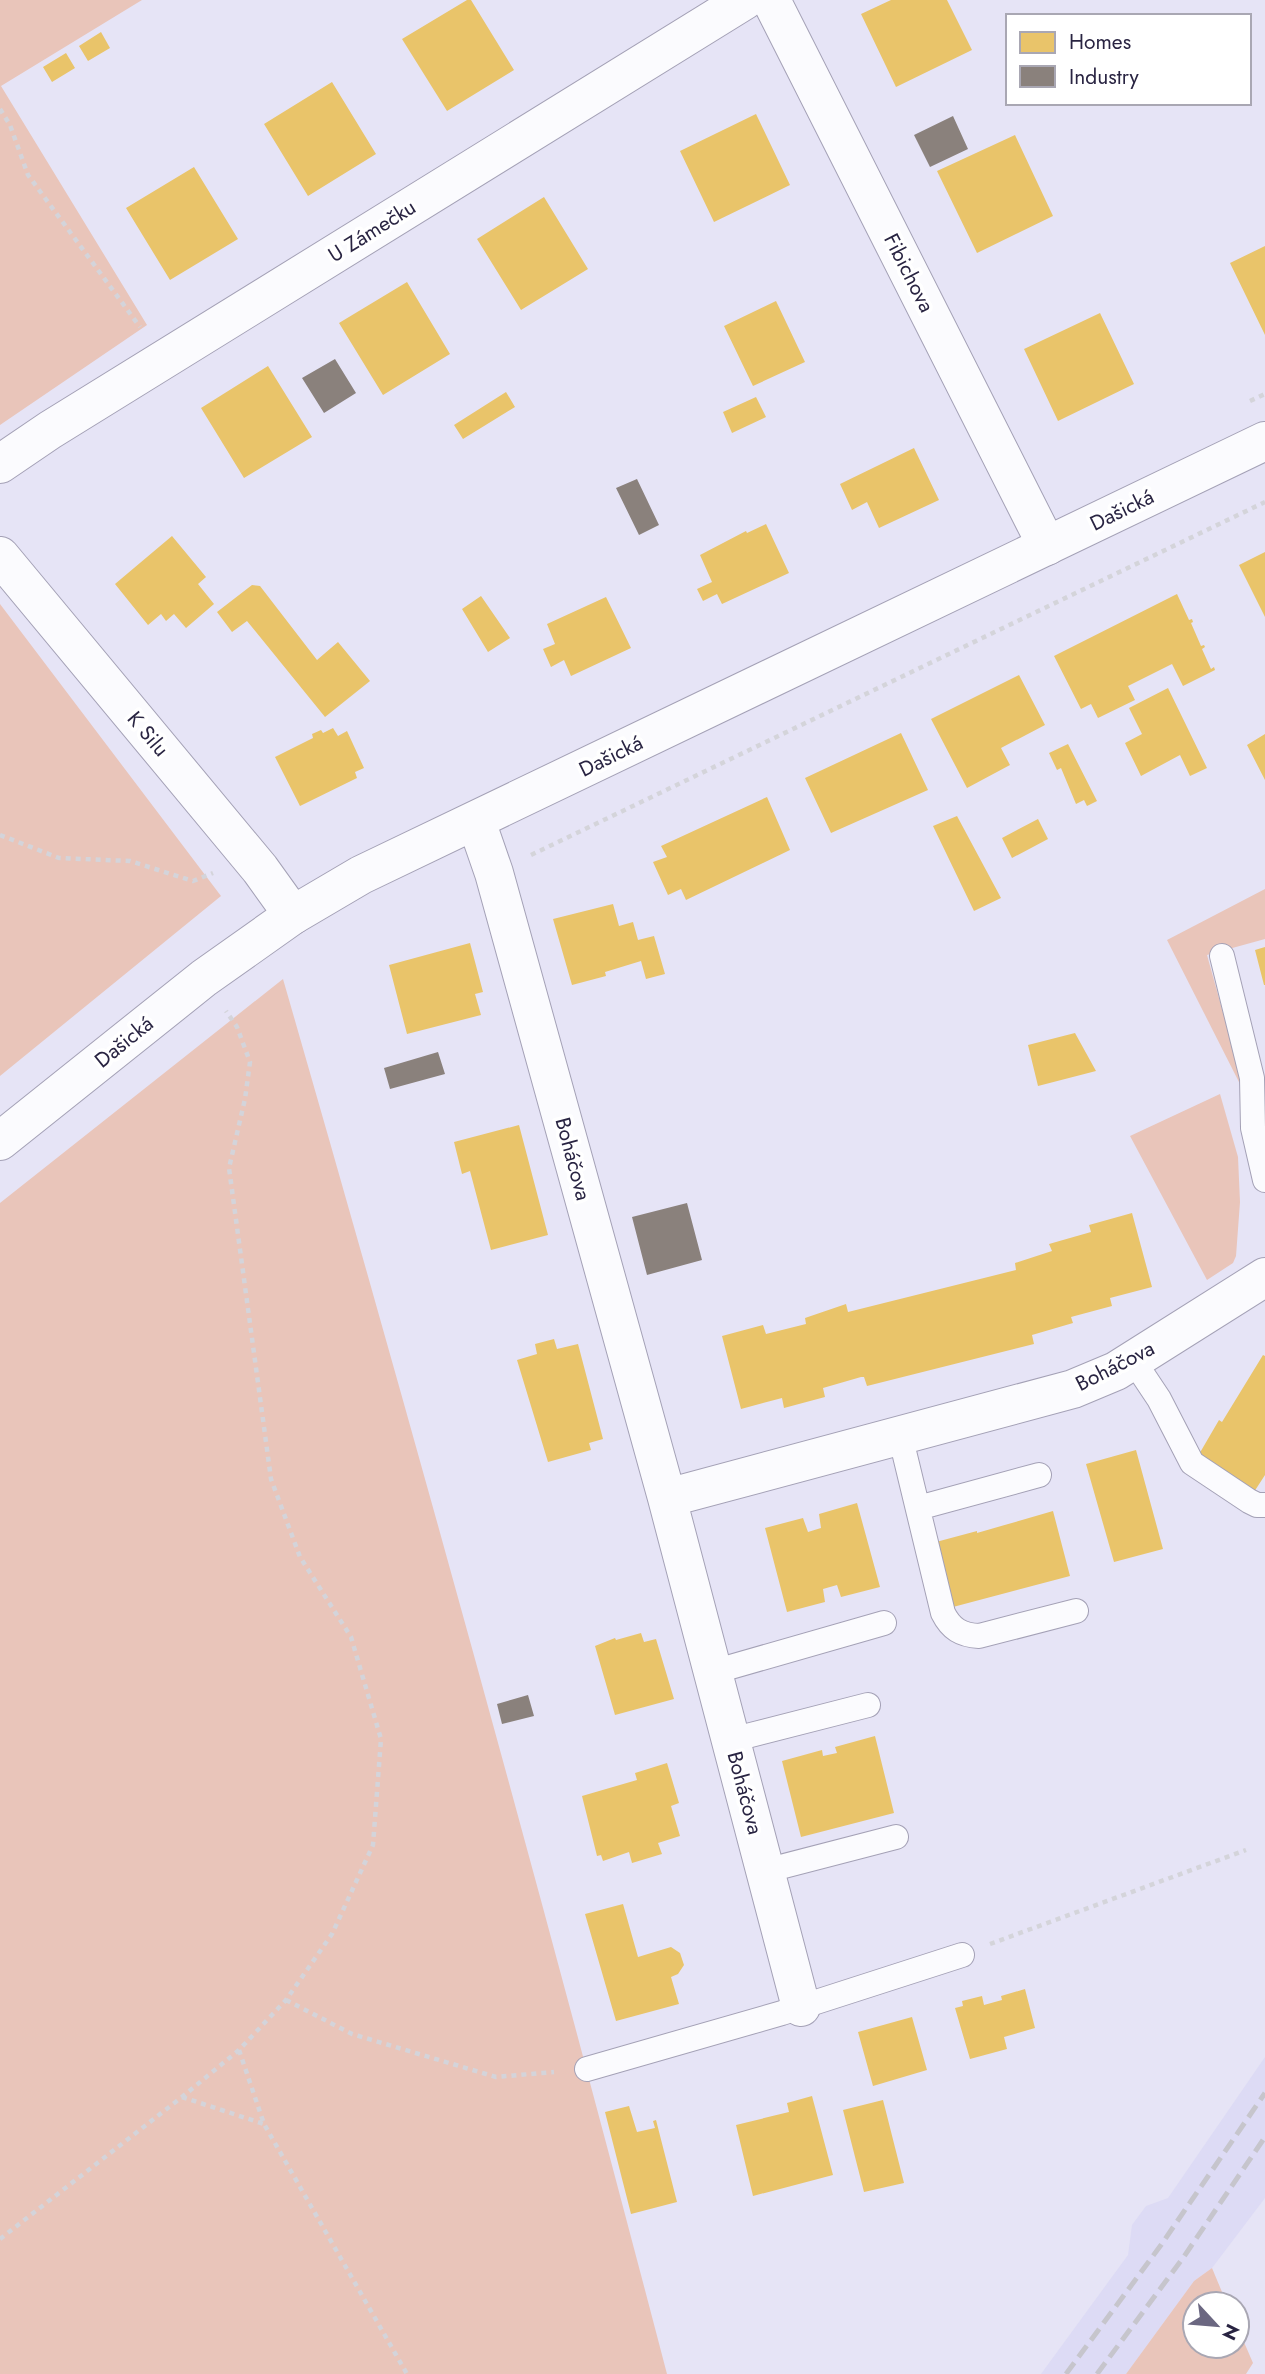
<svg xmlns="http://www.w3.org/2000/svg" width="1265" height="2374" viewBox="0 0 1265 2374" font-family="Jost,sans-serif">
<rect width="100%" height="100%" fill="#e6e4f6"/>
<path fill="#dddbf5" d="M1265 2057V2198L1212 2268 1194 2281 1126 2374H1041L1128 2255 1132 2225 1146 2206 1168 2198Z"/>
<path fill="#e9c5ba" d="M0 0H142L1 86 147 325 0 425Z
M0 604 221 896 0 1076Z
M1265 889V939L1207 955 1242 1081 1240 1084 1167 940Z
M283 979C417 1443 545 1907 667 2374H0V1203Z
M1220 1094 1238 1157 1240 1202 1236 1256 1233 1263 1207 1280 1130 1136Z
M1212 2268 1227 2304H1195V2346H1237V2326L1253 2363 1246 2374H1126L1194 2281Z"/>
<path fill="#e9c46a" d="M467 0H471L514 70 447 111 402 39Z
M891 0H947L972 50 896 87 861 14Z
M101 32 110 48 88 61 79 46Z
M66 53 75 68 52 82 43 67Z
M332 82 376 154 308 196 264 124Z
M756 114 790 185 714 222 680 151Z
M1015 135 1053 216 977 253 937 171Z
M194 167 238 239 170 280 126 208Z
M544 197 588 269 521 310 477 239Z
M1265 246V335L1230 263Z
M407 282 450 354 383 395 339 323Z
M776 301 805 362 753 386 724 326Z
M1100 313 1134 384 1058 421 1024 349Z
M268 366 312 437 244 478 201 408Z
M506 392 515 407 463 439 454 425Z
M756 397 766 417 732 433 723 412Z
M914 448 939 500 879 528 867 502 852 510 840 484Z
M766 524 789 573 722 604 717 594 703 601 697 589 712 582 700 555 746 531 747 533Z
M172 536 206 577 198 584 214 604 186 628 174 614 166 621 161 614 148 625 115 584Z
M1265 552V617L1239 565Z
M252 585 260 586 317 660 338 642 370 681 325 717 247 621 232 632 217 612Z
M1177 594 1189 620 1192 619 1193 622 1191 623 1201 646 1204 645 1205 647 1202 649 1211 669 1214 667 1215 670 1183 686 1172 664 1128 686 1135 700 1098 718 1091 704 1081 709 1054 656Z
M481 596 510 638 488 652 462 609Z
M606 597 631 648 571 676 564 660 551 667 543 649 555 644 547 624Z
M1019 675 1045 725 1001 748 1010 765 967 788 931 719Z
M1168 688 1207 768 1190 776 1180 755 1141 776 1125 743 1142 734 1129 708Z
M333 728 338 736 347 731 364 768 355 772 357 778 300 806 275 757 313 738 312 734 321 730 323 733Z
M901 733 928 790 831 833 805 778Z
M1265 734V780L1247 745Z
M1068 744 1097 801 1087 806 1084 800 1076 804 1061 768 1057 770 1049 753Z
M767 797 790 850 686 900 681 889 668 895 653 862 667 857 661 846Z
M957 816 1001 898 974 911 933 826Z
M1038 819 1048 839 1012 858 1002 838Z
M613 904 619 926 633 922 638 940 654 936 665 974 646 979 641 961 605 972 606 976 572 985 553 919Z
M470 943 483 992 475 994 481 1015 407 1034 389 965Z
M1265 947V985H1264L1255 950Z
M1075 1033 1096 1071 1038 1086 1028 1045Z
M519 1125 548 1235 491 1250 470 1171 462 1174 454 1142Z
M1132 1213 1152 1287 1110 1298 1112 1306 1071 1317 1073 1323 1032 1335 1034 1344 867 1386 864 1377H861L823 1388 825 1397 784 1408 782 1398 741 1409 722 1336 763 1325 766 1334 806 1324 805 1318 846 1304 848 1312 1016 1270 1015 1263 1052 1251 1049 1244 1091 1232 1089 1225Z
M554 1339 557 1349 578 1344 603 1439 589 1443 591 1450 548 1462 517 1360 537 1354 535 1344Z
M1263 1355 1265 1356V1475L1254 1492 1198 1456 1219 1420 1222 1422Z
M1136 1450 1163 1549 1114 1562 1086 1464Z
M857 1503 880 1587 841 1597 837 1585 823 1589 825 1602 787 1612 765 1528 803 1518 808 1532 821 1528 819 1514Z
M1053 1511 1070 1576 953 1607 936 1542 977 1531V1533Z
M641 1633 644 1642 656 1639 674 1699 615 1715 595 1646 615 1638 616 1640Z
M875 1736 894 1813 801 1837 782 1761 822 1750 823 1756 837 1753 835 1747Z
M667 1763 679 1803 671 1806 680 1836 658 1843 662 1854 632 1863 629 1852 603 1861 601 1855 597 1856 582 1796 637 1780 635 1773Z
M623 1904 638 1957 671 1947 680 1953 684 1965 678 1974 671 1977 679 2004 616 2021 585 1914Z
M1025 1989 1035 2028 1004 2037 1007 2049 970 2059 955 2008 963 2006 962 2001 982 1996 984 2005 1002 2000 1001 1996Z
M912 2017 927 2070 873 2086 858 2032Z
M812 2096 833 2175 753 2196 736 2125 789 2112 787 2103Z
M883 2100 904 2183 864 2192 843 2110Z
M629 2106 637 2132 655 2128 653 2121 656 2120 677 2202 631 2214 605 2112Z"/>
<path fill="#8a817c" d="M953 116 968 149 930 167 914 135Z
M335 359 356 393 324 413 302 378Z
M637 479 659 525 639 535 616 488Z
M438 1052 445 1074 390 1089 384 1068Z
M687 1203 702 1260 647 1275 632 1217Z
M528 1695 534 1716 502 1724 497 1704Z"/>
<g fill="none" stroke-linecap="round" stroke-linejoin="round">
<defs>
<path id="service" d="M1222 956 1252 1078 1253 1128 1265 1180
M1133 1360 1159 1399 1192 1463 1249 1501 1257 1505H1265
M900 1435 943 1613C951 1629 961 1635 979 1636L1076 1611
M918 1508 1039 1475
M713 1672 884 1623
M731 1740 868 1705
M765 1871 896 1837
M587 2069 782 2013 962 1955"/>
<path id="minor" d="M771 0 1047 546
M0 464 50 430 745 0
M0 556 260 869 293 915
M476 821 494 873 667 1498 801 2007
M667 1498 1073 1389 1116 1371 1265 1277"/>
<path id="secondary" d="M0 1141 204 978 293 915 361 875 1265 441"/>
</defs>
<use href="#service" stroke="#a4a1b6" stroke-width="26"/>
<use href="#minor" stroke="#a4a1b6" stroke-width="40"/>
<use href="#secondary" stroke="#a4a1b6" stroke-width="40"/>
<path stroke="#d4d4da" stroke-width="4.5" stroke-dasharray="5 5" stroke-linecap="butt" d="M0 109 10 125 28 175 140 327
M1250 401 1265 394
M0 835 59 858 130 861 193 881 213 873
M531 855 1265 502
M990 1944 1246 1850
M286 2000 352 2034 496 2077 554 2072
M239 2050 264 2124 407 2374
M182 2097 264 2124
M0 2239 182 2097 239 2050 286 2000 332 1934 373 1845 381 1739 351 1637 300 1557 271 1479 229 1168 245 1099 250 1062 237 1027 226 1011"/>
<use href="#service" stroke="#fbfbfe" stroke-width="24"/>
<use href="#minor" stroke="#fbfbfe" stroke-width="38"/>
<use href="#secondary" stroke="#fbfbfe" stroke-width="38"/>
<path stroke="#c6c5cc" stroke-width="5" stroke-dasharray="14 7" stroke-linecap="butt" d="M1066 2374 1161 2245 1265 2093
M1097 2374 1183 2258 1265 2137"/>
</g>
<g text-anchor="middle" stroke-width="7" stroke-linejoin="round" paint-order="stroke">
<g font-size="21" fill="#292442" stroke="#fff">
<text transform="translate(372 231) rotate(-32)" y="7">U Zámečku</text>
<text transform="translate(909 273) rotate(63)" y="7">Fibichova</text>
<text transform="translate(1122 510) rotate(-26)" y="7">Dašická</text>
<text transform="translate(148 734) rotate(50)" y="7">K Silu</text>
<text transform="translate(611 756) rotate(-26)" y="7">Dašická</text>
<text transform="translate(124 1042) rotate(-39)" y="7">Dašická</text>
<text transform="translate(573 1159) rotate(75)" y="7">Boháčova</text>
<text transform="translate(1115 1366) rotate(-27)" y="7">Boháčova</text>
<text transform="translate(745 1793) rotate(75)" y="7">Boháčova</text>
</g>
</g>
<rect x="1006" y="14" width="245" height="91" fill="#ffffff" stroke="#a9a7b3" stroke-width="2"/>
<rect x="1020" y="32" width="35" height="21" fill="#e9c46a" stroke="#a9a7b3" stroke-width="2"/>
<text x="1069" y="49" font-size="21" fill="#292442">Homes</text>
<rect x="1020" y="66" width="35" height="21" fill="#8a817c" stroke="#a9a7b3" stroke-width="2"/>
<text x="1069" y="84" font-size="21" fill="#292442">Industry</text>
<g transform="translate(1216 2325) rotate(116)"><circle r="33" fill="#ffffff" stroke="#a9a7b3" stroke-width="2"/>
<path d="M0-5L12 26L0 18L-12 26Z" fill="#6b6781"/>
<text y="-10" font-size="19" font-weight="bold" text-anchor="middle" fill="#292442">N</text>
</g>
</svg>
